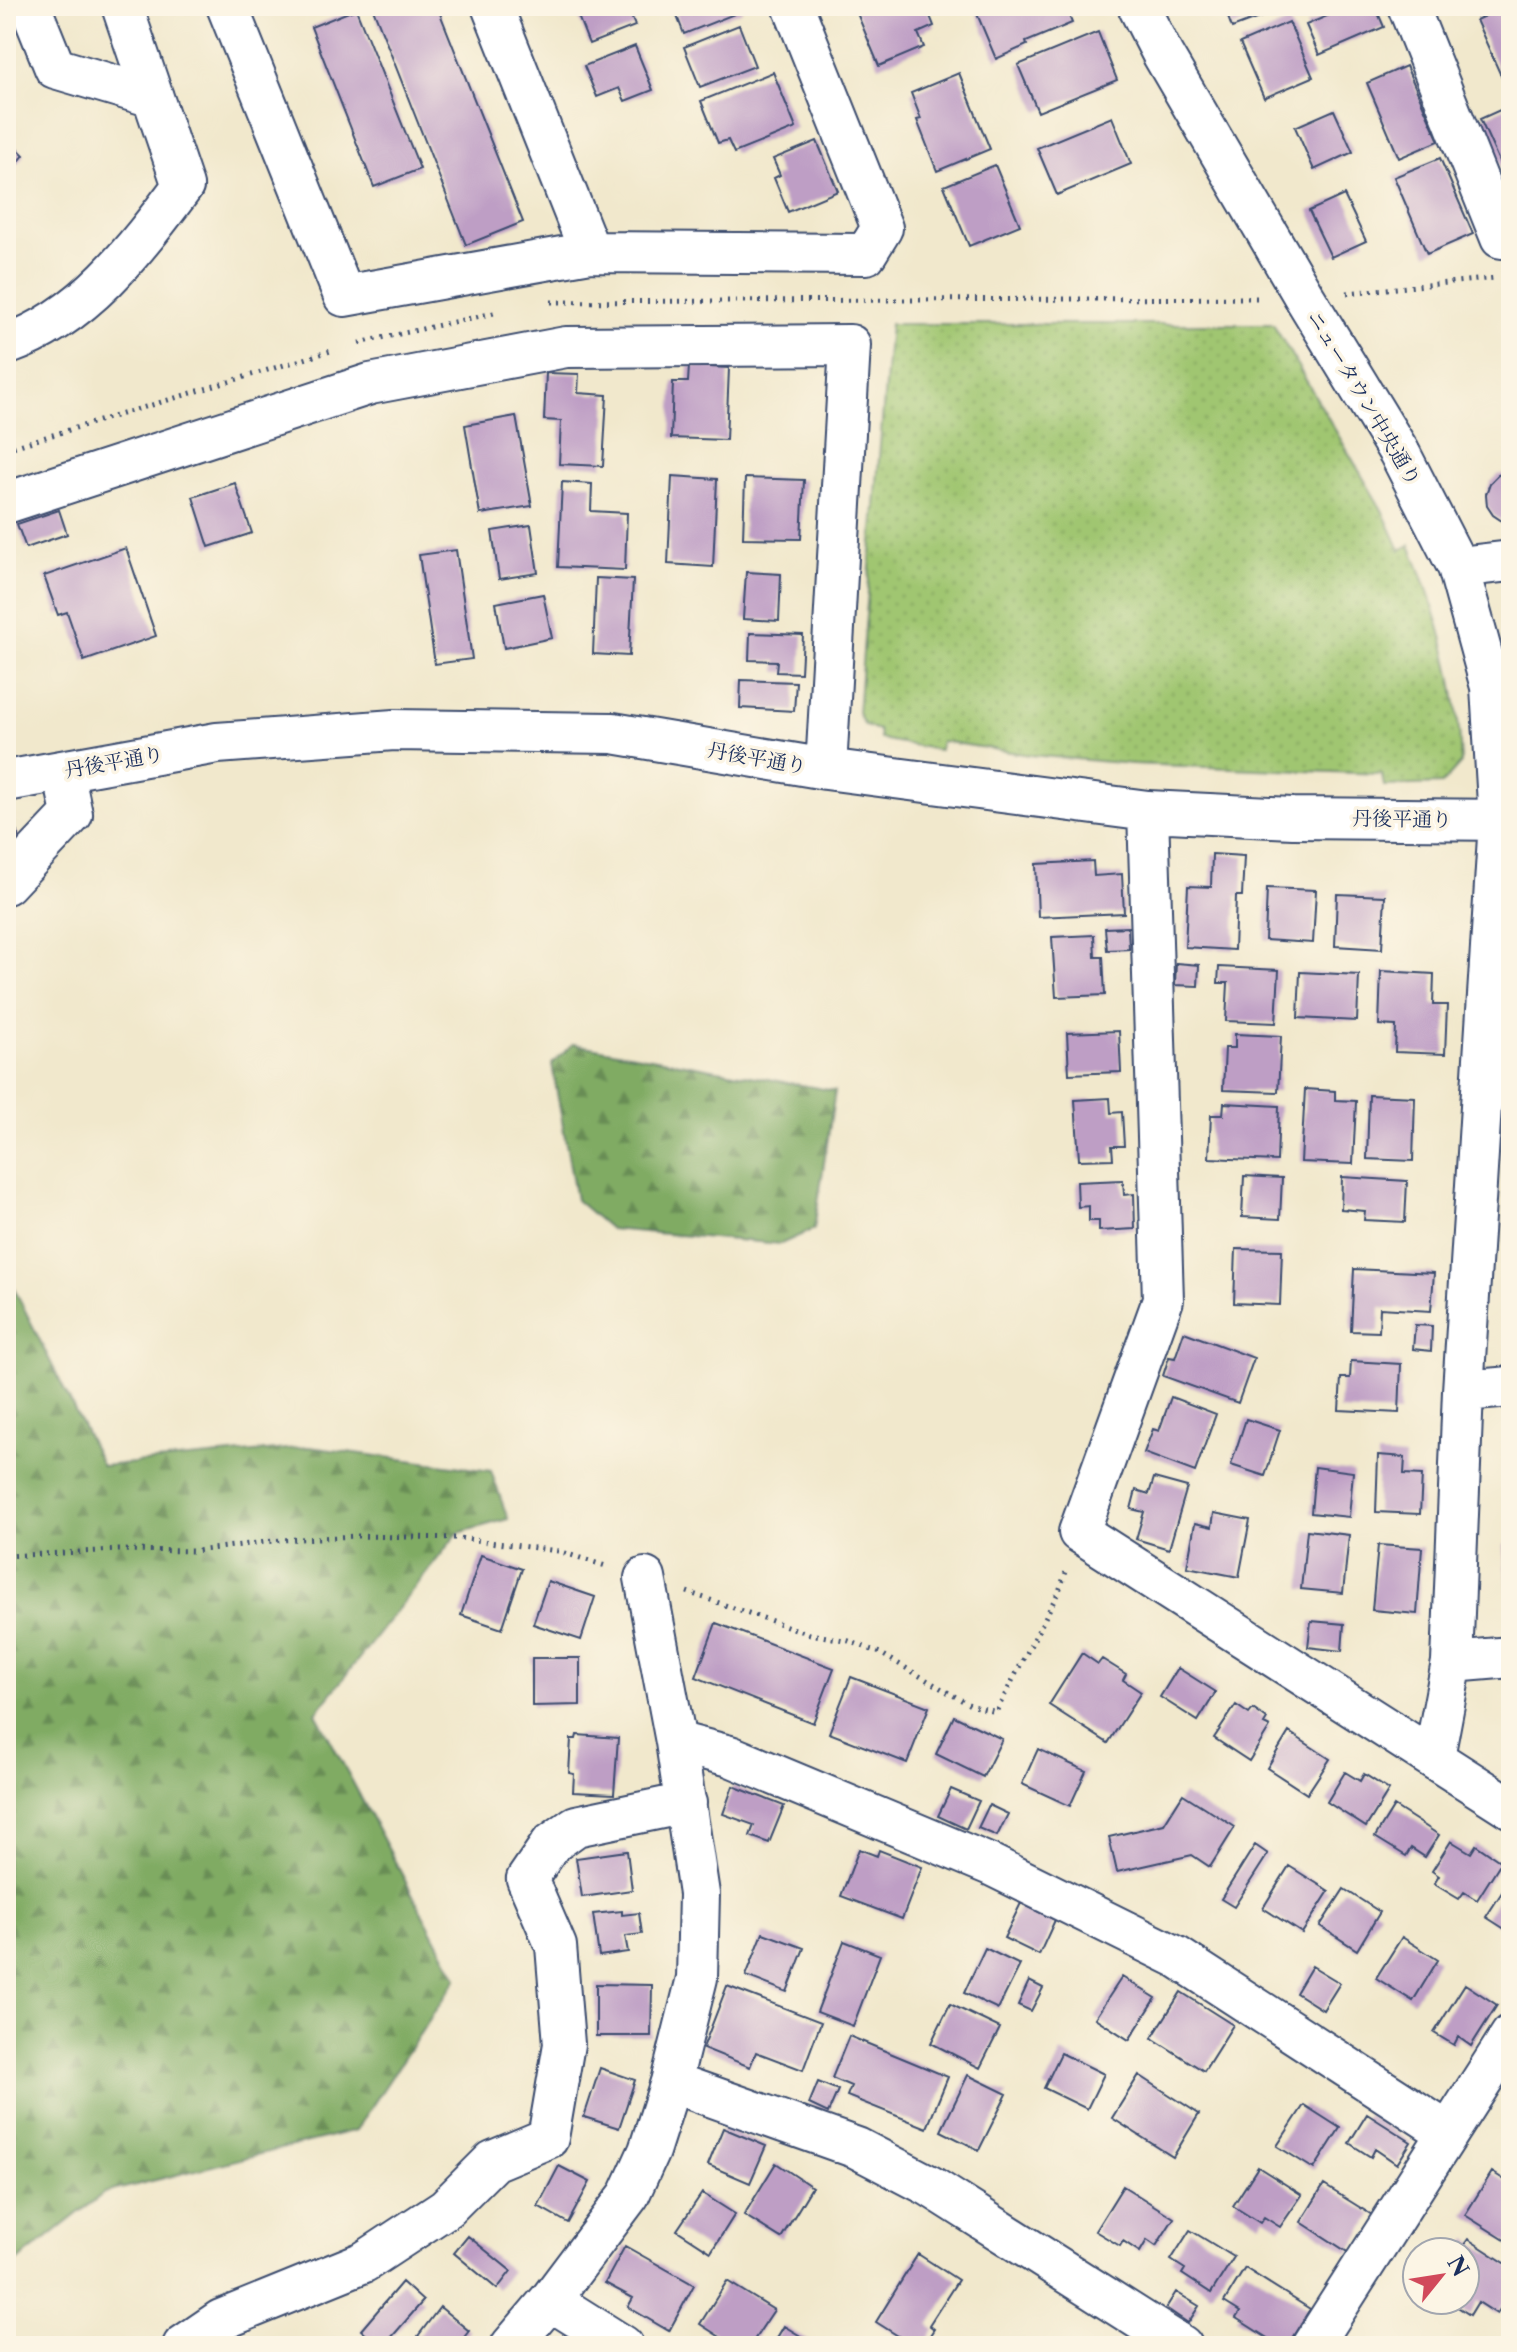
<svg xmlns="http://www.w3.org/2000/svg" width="1517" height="2352" viewBox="0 0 1517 2352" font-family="'Libre Caslon Text','Noto Serif JP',serif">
<defs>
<pattern id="grass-dots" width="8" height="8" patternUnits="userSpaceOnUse" patternTransform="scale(2)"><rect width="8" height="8" fill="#a0c671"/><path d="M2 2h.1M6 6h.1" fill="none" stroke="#89aa64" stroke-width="1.8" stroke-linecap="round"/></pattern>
<pattern id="forest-firs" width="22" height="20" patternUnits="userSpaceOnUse" patternTransform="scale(2)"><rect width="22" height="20" fill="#80ab63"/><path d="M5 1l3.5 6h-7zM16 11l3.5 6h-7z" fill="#688c55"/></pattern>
</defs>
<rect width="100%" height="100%" fill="#fcf5e5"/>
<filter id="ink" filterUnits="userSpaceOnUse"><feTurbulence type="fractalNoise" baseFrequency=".0125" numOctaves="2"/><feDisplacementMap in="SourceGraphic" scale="16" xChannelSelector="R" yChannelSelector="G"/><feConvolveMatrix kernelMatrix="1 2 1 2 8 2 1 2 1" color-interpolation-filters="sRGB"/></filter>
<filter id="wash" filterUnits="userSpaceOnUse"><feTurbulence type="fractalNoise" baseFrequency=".006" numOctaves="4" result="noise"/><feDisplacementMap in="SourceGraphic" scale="32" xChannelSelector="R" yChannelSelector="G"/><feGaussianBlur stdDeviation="1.8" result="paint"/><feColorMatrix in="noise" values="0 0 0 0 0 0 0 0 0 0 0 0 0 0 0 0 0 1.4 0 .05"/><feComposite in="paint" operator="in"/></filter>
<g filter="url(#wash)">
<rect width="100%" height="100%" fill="#f1e8cc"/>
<path fill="url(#grass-dots)" stroke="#5e7a68" stroke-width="2" d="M890 324H1273L1382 510 1400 550 1410 545C1440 616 1459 686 1461 763L1442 784 1384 786 1382 774 1132 764 1030 755 941 741 939 750 880 739 879 730 865 726 858 713Z"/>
<path fill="url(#forest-firs)" stroke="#4e6d60" stroke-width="2" d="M573 1044 835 1091 814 1229 781 1244 610 1229 576 1200 552 1064Z
M6 1272 102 1466 309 1447 491 1471 508 1519 458 1533 316 1713 457 1978 356 2130 104 2193 6 2270Z"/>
<g id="blocks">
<path fill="#be9ec5" d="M372 6H437L523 222 466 245Z
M574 6H627L635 26 589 44Z
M673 6H741L742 11 684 34Z
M854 6H926L934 26 918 33 924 47 879 66Z
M996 6H1065L1072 23 1026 42 1027 45 996 59 977 14Z
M1224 6H1278L1280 10 1232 28Z
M1350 6H1375L1384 27 1319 55 1306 25Z
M1498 6H1511V74L1502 78 1476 20 1500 9Z
M356 9 420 169 374 187 311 27Z
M1289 22 1313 77 1264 98 1240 43Z
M739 25 755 66 700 87 684 47Z
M1098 32 1117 80 1038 112 1018 65Z
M635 46 653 90 625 101 619 88 597 97 584 66Z
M1406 66 1439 141 1399 158 1367 83Z
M773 72 796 128 734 153 728 140 718 143 701 101Z
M6 73 14 94 13 112 6 122Z
M959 73 990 149 937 171 917 120 921 119 911 93Z
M1511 105V164L1502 168 1480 119Z
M1334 110 1353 152 1314 170 1295 127Z
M1112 117 1131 164 1057 195 1037 148Z
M6 137 24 155 12 170 6 172Z
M817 141 838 191 788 212 774 178 780 175 773 159Z
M1440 158 1473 234 1427 254 1394 177Z
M995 165 1020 225 969 246 944 186Z
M1344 195 1366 241 1331 257 1309 211Z
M689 366 729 368 726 440 671 438 673 382H688Z
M546 373 579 374 578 393 607 395 603 466 559 464 561 421 544 420Z
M516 416 532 506 480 514 465 425Z
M1511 472V523L1502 521 1493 515 1487 506 1486 494 1490 483 1498 475Z
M672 476 717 479 713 567 668 564Z
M745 478 804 480 801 539 743 538Z
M562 482 592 484 591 511 627 513 625 570 558 567Z
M235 483 252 533 209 547 193 497Z
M59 510 67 534 26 548 17 524Z
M531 525 538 573 499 579 492 531Z
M126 548 156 636 84 661 67 612 58 615 44 576Z
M456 550 472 659 435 664 419 555Z
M746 572 781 574 779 621 743 619Z
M596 578 633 580 629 656 593 654Z
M543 594 552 638 504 648 496 603Z
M750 633 803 635 801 673 776 672 777 661 749 660Z
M741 680 796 682 794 711 740 708Z
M17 832 23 850 6 866V835Z
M1212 854 1244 856 1242 896H1236L1234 950 1185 947 1188 886 1211 887Z
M1093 861 1094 876 1122 874 1124 913 1038 917 1036 864Z
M1267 888 1316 890 1313 943 1265 940Z
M1337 894 1385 896 1382 949 1335 946Z
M1128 927 1129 949 1107 950 1105 928Z
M1094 935 1095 957H1103L1105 995 1056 997 1052 937Z
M1176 963 1199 965 1198 986 1175 985Z
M1219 967 1279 970 1276 1023 1226 1021 1228 983H1218Z
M1381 971 1434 974 1433 1005H1447L1445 1054 1395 1052 1396 1026 1379 1025Z
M1300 972 1359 975 1357 1021 1298 1018Z
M1119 1031 1121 1072 1069 1074 1067 1033Z
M1235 1034 1281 1036 1278 1092 1223 1090 1225 1048H1235Z
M1305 1089 1335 1091V1100L1356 1101 1353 1164 1301 1162Z
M1369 1095 1415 1097 1413 1161 1367 1159Z
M1110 1098 1111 1113 1122 1112 1124 1146H1112L1113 1159 1079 1160 1075 1100Z
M1224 1103 1279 1106 1277 1161 1209 1158 1211 1115H1223Z
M1244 1176 1282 1178 1280 1219 1242 1217Z
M1342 1177 1407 1181 1405 1222 1364 1220 1365 1211 1341 1209Z
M1123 1180 1124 1195 1134 1194 1135 1229 1099 1231V1221H1089V1206L1078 1207 1077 1182Z
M1236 1249 1282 1250 1280 1305 1234 1303Z
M1354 1269 1434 1273 1431 1311 1380 1308 1379 1332 1351 1331Z
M1415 1325 1432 1326 1431 1351 1413 1349Z
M1184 1332 1254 1358 1238 1403 1163 1376 1169 1357 1175 1358Z
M1351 1361 1401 1364 1399 1413 1339 1410 1341 1378H1350Z
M1171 1397 1216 1414 1195 1472 1144 1453 1153 1429 1159 1431Z
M1246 1419 1280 1430 1265 1476 1231 1465Z
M1378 1455 1405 1457 1404 1474 1422 1475 1420 1514 1376 1512Z
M1315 1467 1353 1472 1349 1517 1311 1513Z
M1154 1478 1187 1487 1169 1549 1136 1539 1144 1512 1131 1509 1136 1490 1149 1494Z
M1214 1513 1250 1520 1239 1577 1187 1567 1195 1523 1212 1527Z
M1307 1530 1349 1535 1343 1593 1301 1589Z
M1511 1544V1616H1509L1504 1545Z
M1378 1545 1422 1548 1417 1614 1372 1610Z
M481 1555 522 1569 502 1629 461 1615Z
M548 1581 595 1597 581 1640 533 1624Z
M1311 1621 1344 1624 1342 1651 1308 1647Z
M716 1623 834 1668 813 1723 696 1677Z
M1082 1653 1098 1664 1102 1659 1126 1674 1123 1680 1141 1692 1108 1743 1049 1705Z
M532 1658H580V1705L532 1706Z
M1178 1668 1216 1692 1198 1721 1160 1697Z
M851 1677 929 1707 907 1763 829 1733Z
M1236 1705 1249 1714 1253 1709 1267 1719 1264 1724 1270 1727 1249 1761 1214 1738Z
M954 1716 1002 1739 983 1777 936 1754Z
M1289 1732 1330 1759 1307 1794 1267 1768Z
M577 1735 618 1738 614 1794 573 1792 574 1774 569 1773 571 1739H576Z
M1038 1749 1086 1771 1070 1806 1022 1784Z
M1345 1772 1360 1781 1364 1774 1389 1790 1366 1827 1327 1802Z
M733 1786 784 1806 769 1843 750 1836 754 1825 723 1814Z
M951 1789 979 1801 966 1829 938 1816Z
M1183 1794 1235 1827 1210 1867 1192 1855 1117 1872 1109 1837 1164 1824Z
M989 1805 1008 1814 997 1836 978 1828Z
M1394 1806 1439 1835 1425 1857 1411 1848 1406 1856 1375 1837Z
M1451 1841 1471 1853 1476 1845 1501 1862 1477 1900 1464 1892 1459 1899 1434 1884 1439 1876 1432 1871Z
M1255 1845 1268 1854 1234 1907 1221 1899Z
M859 1849 877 1856 879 1850 922 1867 902 1919 841 1896Z
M627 1851 632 1890 582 1897 576 1858Z
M1289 1866 1329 1891 1302 1933 1263 1908Z
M1506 1886 1511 1889V1933L1486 1917Z
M1344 1889 1380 1912 1357 1950 1320 1926Z
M1021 1903 1055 1920 1039 1955 1004 1938Z
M622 1911V1915L639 1913 642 1934 625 1936 628 1952 599 1956 593 1914Z
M763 1933 804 1948 787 1992 746 1976Z
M1402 1937 1438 1960 1413 2001 1376 1978Z
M844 1941 880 1955 853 2026 817 2012Z
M985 1948 1020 1965 998 2009 964 1993Z
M1312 1966 1340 1983 1323 2010 1296 1993Z
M1122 1977 1156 1998 1129 2040 1095 2018Z
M1029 1981 1043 1988 1031 2011 1018 2005Z
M596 1984 652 1985 651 2036H596Z
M1465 1984 1497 2005 1471 2046 1458 2037 1454 2045 1434 2033Z
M727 1986 821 2022 803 2070 756 2052 750 2067 703 2048Z
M1181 1992 1233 2025 1204 2071 1152 2038Z
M950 2004 1000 2028 980 2068 931 2043Z
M849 2036 948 2077 927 2128 847 2096 851 2086 832 2078Z
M1061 2053 1104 2074 1087 2109 1044 2088Z
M600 2068 635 2080 619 2128 584 2117Z
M968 2075 1007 2094 979 2150 941 2131Z
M1139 2075 1199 2114 1173 2157 1112 2118Z
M818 2082 838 2090 828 2113 809 2104Z
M1304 2105 1340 2128 1314 2169 1277 2146Z
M1367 2114 1411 2142 1397 2164 1375 2149 1371 2157 1349 2143Z
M723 2128 766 2146 750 2183 708 2165Z
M776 2163 812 2187 781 2238 744 2215Z
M559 2166 590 2182 568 2223 538 2206Z
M1258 2167 1302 2195 1280 2227 1264 2217 1260 2223 1233 2206Z
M1492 2172 1511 2184V2244L1465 2215Z
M1324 2185 1372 2215 1349 2253 1301 2222Z
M1123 2186 1174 2218 1156 2246 1147 2240 1140 2252 1123 2241 1120 2246 1095 2231Z
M702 2193 735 2214 711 2252 677 2230Z
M1190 2230 1234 2257 1211 2293 1182 2274 1185 2269 1171 2260Z
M468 2236 511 2271 497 2289 454 2253Z
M1468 2239 1511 2267V2291L1497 2314 1478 2302 1470 2315 1447 2300H1465V2252H1459Z
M625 2246 694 2285 669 2331 628 2307 633 2298 605 2283Z
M918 2254 958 2280 929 2325 934 2329 923 2346H914L876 2322Z
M1245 2268 1310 2309 1287 2346H1280L1236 2318 1240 2312 1224 2302Z
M727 2281 774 2310 750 2346H734L700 2324Z
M402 2282 423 2301 384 2346H379L361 2330Z
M1176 2292 1199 2306 1188 2323 1166 2308Z
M440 2307 469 2331 457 2346H431L418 2336Z
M784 2326 817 2346H772Z"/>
</g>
</g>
<g filter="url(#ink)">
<use href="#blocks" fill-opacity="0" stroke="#3b4b6e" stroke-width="2"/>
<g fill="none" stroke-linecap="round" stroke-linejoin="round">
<defs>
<path id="minor" d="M30 6 55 68 153 97
M227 6 344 296 590 252 866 254 882 228 793 6
M492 6 590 252
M1138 6 1163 55 1305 298 1399 452 1458 567 1491 687 1499 821 1463 1391 1452 1662 1434 1757
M1408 6 1501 238 1511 237
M6 345C84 318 135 250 183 186L122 6
M6 503 370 384 566 347 850 345 826 769
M1458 567 1511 561
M6 781 217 743 394 730 613 733 826 769 1148 811 1293 818 1511 820
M1148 811 1163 1300 1079 1532 1511 1808
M6 884 72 814 63 771
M1463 1391 1511 1387
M645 1578 676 1742
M1452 1662 1511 1657
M671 2082 857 2148 930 2186 1182 2346
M550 2300 623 2346
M183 2346 221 2320 364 2262 446 2208 493 2161 548 2138 564 2044 556 1946 527 1879 551 1844 576 1826 686 1803
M511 2346 550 2300 629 2195 649 2151 671 2082 697 1978 699 1894 676 1742 730 1756 991 1865 1177 1957 1447 2132
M1312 2346 1511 2035"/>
</defs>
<use href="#minor" stroke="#3b4b6e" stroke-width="44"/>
<path stroke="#3b4b6e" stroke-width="5" stroke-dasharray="2 6" stroke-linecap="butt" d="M1347 293 1496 278
M551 302 1261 298
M359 343 494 313
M6 449 334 350
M6 1556 118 1550 195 1551 281 1540 357 1536 459 1538 558 1551 609 1567
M687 1592 810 1634 849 1641 880 1653 970 1705 996 1712 1059 1591 1067 1569"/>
<use href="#minor" stroke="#fff" stroke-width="40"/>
</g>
</g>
<g text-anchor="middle" stroke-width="7" stroke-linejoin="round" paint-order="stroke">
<g font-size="20" fill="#1b2f5e" stroke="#fcf5e5">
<text transform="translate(1364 398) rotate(59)" y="7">ニュータウン中央通り</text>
<text transform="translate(757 758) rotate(10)" y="7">丹後平通り</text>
<text transform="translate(114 762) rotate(-10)" y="7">丹後平通り</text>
<text transform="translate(1402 819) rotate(1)" y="7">丹後平通り</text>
</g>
</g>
<rect width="1517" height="2352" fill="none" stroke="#fcf5e5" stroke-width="32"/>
<g transform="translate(1441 2276) rotate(60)"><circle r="38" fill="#fcf5e5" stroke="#a2a6af" stroke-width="2"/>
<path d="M0-6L14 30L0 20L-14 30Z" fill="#d1495b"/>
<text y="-12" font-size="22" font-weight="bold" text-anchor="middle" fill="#1b2f5e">N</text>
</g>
</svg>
